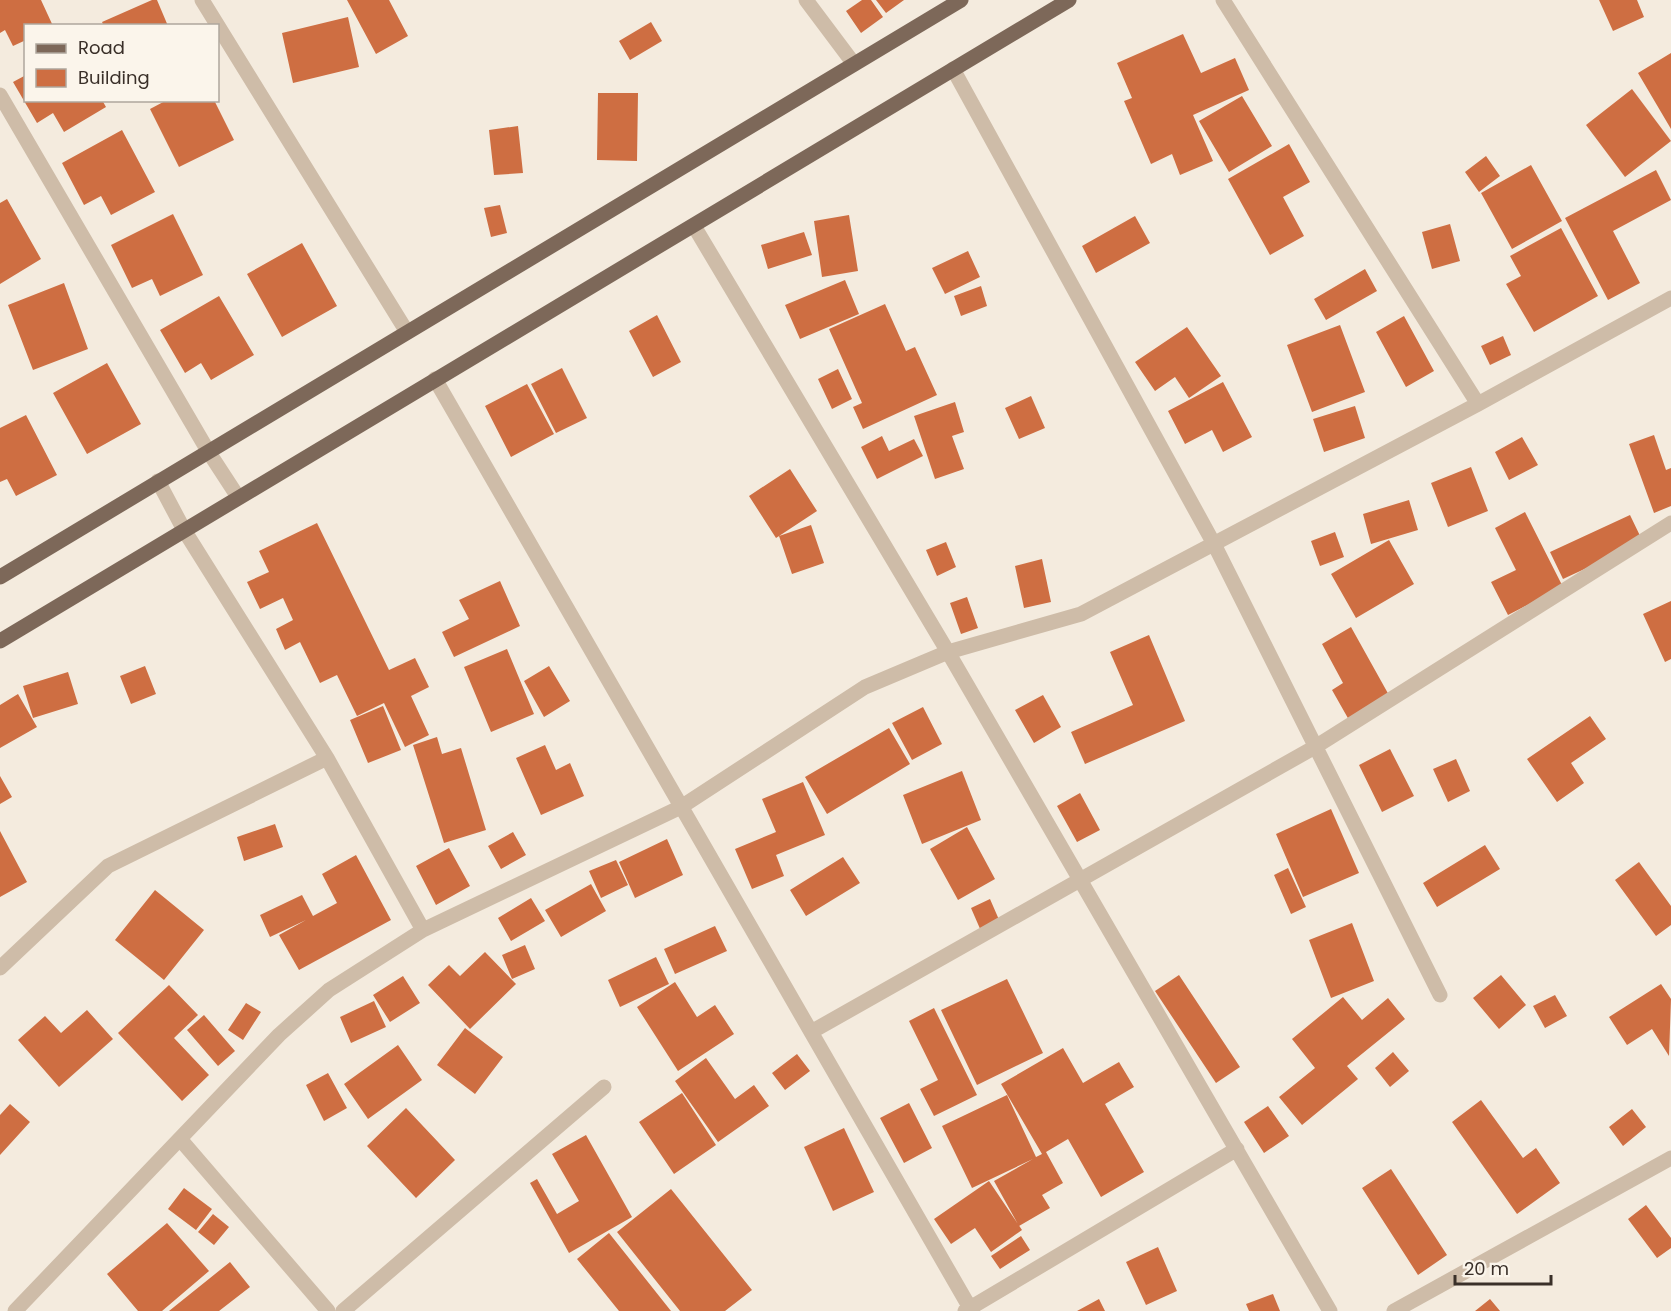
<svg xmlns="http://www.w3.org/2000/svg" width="1671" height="1311" viewBox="0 0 1671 1311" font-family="Poppins,sans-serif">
<rect width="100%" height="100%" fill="#f4ebde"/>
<path fill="#ce6e42" d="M0 0H41L53 26H26V40L13 46 5 30 0 33Z
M152 0H157L168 26H104L102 22Z
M347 0H389L408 36 376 54Z
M862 0H871L883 17 861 33 846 11Z
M876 0H904L886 13Z
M1599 0H1637L1644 17 1613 31Z
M348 17 359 67 293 83 282 33Z
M651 22 662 41 630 60 619 41Z
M1183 34 1201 73 1235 58 1249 90 1193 115 1213 161 1180 175 1172 154 1151 164 1124 101 1132 98 1117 63Z
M1671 53V129L1638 73Z
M26 75V100H102L106 107 64 132 53 113 37 123 13 82Z
M1632 89 1671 141 1625 177 1586 125Z
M598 93H638L637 161 597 160Z
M1242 96 1272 146 1229 172 1199 121Z
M167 100H214L234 140 179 167 150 109Z
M518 126 523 173 494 175 489 130Z
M122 130 155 192 111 215 101 196 84 205 62 163Z
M1289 144 1310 182 1283 197 1304 236 1270 255 1228 179Z
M1486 156 1500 176 1479 192 1465 172Z
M1531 165 1562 221 1512 249 1481 193Z
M1656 170 1671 200 1613 231 1640 283 1608 300 1565 218Z
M7 199 41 259 0 284V203Z
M500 205 507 233 491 237 484 208Z
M173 214 203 275 160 296 152 279 132 288 111 245Z
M849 215 858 271 822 277 814 221Z
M1135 216 1150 243 1096 273 1082 246Z
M1450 224 1460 261 1432 269 1422 232Z
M1561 228 1598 296 1534 332 1506 284 1521 276 1510 256Z
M804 232 812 255 768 269 761 245Z
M302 243 337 306 282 337 247 274Z
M968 251 980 277 945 294 932 268Z
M1365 269 1377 291 1326 320 1314 299Z
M845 280 859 314 800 339 785 305Z
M64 283 88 349 33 370 8 305Z
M981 286 987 306 961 316 954 296Z
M219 296 254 355 211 380 201 363 185 373 160 330Z
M885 304 906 351 915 347 937 395 863 429 853 407 862 403 829 329Z
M657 315 681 362 653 377 629 331Z
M1404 316 1434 371 1406 387 1376 332Z
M1340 325 1365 392 1312 412 1287 345Z
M1187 327 1221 376 1189 398 1175 377 1155 391 1135 362Z
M1503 336 1511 355 1490 365 1481 346Z
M107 363 141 424 87 454 53 393Z
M562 368 587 418 556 433 531 384Z
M838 369 852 399 832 409 818 379Z
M1223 382 1252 437 1223 452 1212 430 1185 444 1168 411Z
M527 384 554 434 511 457 485 406Z
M1031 396 1045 428 1019 439 1005 408Z
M955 402 964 432 952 436 964 469 935 479 914 416Z
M1355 406 1365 438 1324 452 1313 419Z
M26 415 57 475 16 496 7 479 0 482V428Z
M1654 435 1666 470 1671 468V506L1654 513 1629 444Z
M882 436 889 451 914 439 923 456 877 479 861 447Z
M1522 437 1538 465 1509 480 1495 452Z
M1471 467 1488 511 1448 527 1431 483Z
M790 469 817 511 776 538 749 496Z
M1409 500 1418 530 1371 544 1363 514Z
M1525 512 1563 587 1508 615 1491 582 1516 570 1495 528Z
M1630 515 1643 542 1563 579 1550 552Z
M317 523 389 670 415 658 429 687 411 696 429 735 405 747 384 703 357 716 337 675 320 683 300 642 285 650 276 629 293 620 283 598 260 609 247 582 269 572 259 551Z
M811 525 824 563 792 574 779 536Z
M1335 532 1344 557 1320 566 1311 541Z
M1389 540 1414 584 1356 618 1331 574Z
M946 542 956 567 937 576 926 550Z
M1042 559 1051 602 1024 608 1015 566Z
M500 581 520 626 454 657 442 632 469 619 459 600Z
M967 597 978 628 961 634 950 603Z
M1671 601V659L1665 662 1643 614Z
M1351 627 1390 697 1349 720 1332 690 1343 683 1322 644Z
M1149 635 1185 721 1085 764 1071 732 1133 705 1110 652Z
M507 649 534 714 491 732 464 667Z
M145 666 156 694 131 704 120 676Z
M549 666 570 701 544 717 524 681Z
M68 672 78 704 33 718 23 686Z
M18 694 37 727 0 748V705Z
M1043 695 1061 727 1034 743 1015 710Z
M383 706 401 750 368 763 350 720Z
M923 707 942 744 912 760 892 723Z
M1590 716 1606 739 1571 763 1584 783 1557 802 1527 759Z
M889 728 910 764 827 814 805 777Z
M437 737 442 754 461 748 486 830 444 843 413 745Z
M545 745 556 770 570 763 584 796 541 815 516 758Z
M1390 749 1414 796 1382 812 1359 765Z
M1456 759 1470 791 1448 802 1433 769Z
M962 771 981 820 922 844 903 795Z
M0 776 12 797 0 804Z
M803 782 825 835 776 855 784 876 752 889 735 849 776 832 762 799Z
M1080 793 1100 830 1077 842 1057 806Z
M1331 809 1359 873 1303 897 1276 834Z
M275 824 283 847 244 861 237 837Z
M967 827 995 879 958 900 930 849Z
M0 831 27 882 0 897Z
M513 832 526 855 501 869 488 846Z
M667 839 683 875 635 898 619 862Z
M1485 845 1500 869 1437 907 1423 883Z
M449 848 470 886 436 905 416 866Z
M356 855 391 920 299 970 279 935 306 920 270 937 260 915 302 895 313 916 337 903 322 874Z
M843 857 860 883 806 916 790 890Z
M616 860 628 885 601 898 589 871Z
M1639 862 1671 906V925L1656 936 1615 880Z
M1288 868 1306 907 1291 914 1274 875Z
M591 884 606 911 561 937 545 910Z
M155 890 204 930 164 980 115 940Z
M531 898 545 921 511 941 498 918Z
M990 899 1000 922 981 931 971 908Z
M1352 923 1374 981 1331 998 1309 940Z
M715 926 727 951 675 974 664 949Z
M525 945 535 969 512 979 502 955Z
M485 952 516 984 470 1029 428 985 449 965 460 976Z
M656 957 669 984 620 1007 608 980Z
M1179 975 1240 1067 1216 1083 1155 991Z
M1501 975 1526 1005 1499 1029 1473 998Z
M403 976 420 1003 390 1022 373 995Z
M1007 979 1043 1053 977 1085 941 1010Z
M675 982 697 1017 715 1005 734 1034 678 1071 637 1007Z
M1661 984 1671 999 1669 1056 1652 1029 1627 1045 1609 1017Z
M169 985 198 1015 174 1038 209 1075 182 1101 118 1033Z
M1555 995 1567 1016 1545 1028 1533 1006Z
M1343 997 1362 1020 1388 998 1405 1019 1347 1066 1358 1079 1302 1125 1279 1097 1315 1068 1292 1039Z
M374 1001 386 1027 351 1043 340 1017Z
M246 1003 261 1012 243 1040 228 1030Z
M934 1008 977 1095 934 1116 920 1089 938 1080 909 1021Z
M87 1010 113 1039 59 1087 18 1040 45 1016 61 1033Z
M204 1015 235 1051 218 1066 187 1030Z
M465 1028 503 1057 475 1094 437 1065Z
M398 1045 422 1080 368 1119 344 1084Z
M1063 1048 1083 1083 1119 1062 1134 1087 1105 1104 1144 1172 1101 1197 1068 1139 1046 1152 1063 1183 1042 1195 1050 1208 1019 1226 994 1181 1033 1159 972 1188 942 1126 1007 1095 1036 1157 1042 1154 1001 1084Z
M1393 1052 1409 1071 1390 1087 1375 1068Z
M797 1054 810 1071 785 1090 772 1073Z
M706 1058 735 1099 754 1085 769 1106 718 1142 675 1081Z
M328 1073 347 1108 324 1121 306 1085Z
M682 1093 716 1145 674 1174 639 1122Z
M1481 1100 1523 1158 1536 1148 1560 1183 1517 1214 1452 1122Z
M909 1103 932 1148 904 1163 880 1118Z
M10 1104 30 1122 0 1155V1115Z
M1268 1106 1289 1136 1264 1153 1244 1122Z
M406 1108 455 1160 416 1198 367 1146Z
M1632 1109 1646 1127 1623 1146 1609 1127Z
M844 1128 874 1192 833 1211 804 1147Z
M586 1135 632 1217 569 1253 530 1183 537 1179 557 1214 579 1201 552 1154Z
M1391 1169 1447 1255 1418 1275 1362 1188Z
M989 1181 1022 1230 991 1252 975 1228 951 1244 934 1219Z
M184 1188 212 1209 196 1230 168 1209Z
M671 1189 752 1290 725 1311H680L617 1232Z
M1646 1205 1671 1238V1248L1657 1258 1628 1219Z
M213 1214 229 1227 214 1245 198 1232Z
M167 1223 209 1271 162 1311H138L107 1274Z
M609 1233 671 1311H619L577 1259Z
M1021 1236 1030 1250 1000 1269 991 1256Z
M1158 1247 1177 1291 1146 1305 1126 1262Z
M230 1262 250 1287 219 1311H169Z
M1273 1294 1280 1311H1249L1246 1304Z
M1099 1299 1105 1311H1077Z
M1490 1299 1500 1311H1475Z"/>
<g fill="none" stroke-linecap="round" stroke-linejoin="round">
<path stroke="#cebca8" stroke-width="15" d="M202 0 407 332
M806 0 854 64
M1223 0 1478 404
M953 69 1214 544 1440 995
M0 95 208 451 238 497
M694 226 948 652 1330 1311
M435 379 970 1308
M158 481 184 530 327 758 423 930
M0 968 108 866 327 758
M811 1032 1315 747 1671 523
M180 1139 328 1311
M15 1311 279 1035 329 990 423 930 681 807 865 687 948 652 1081 614 1478 404 1671 298
M343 1311 604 1087
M965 1311 1237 1149
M1394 1311 1671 1158"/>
<path stroke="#7d6859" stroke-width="15" d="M0 577 961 0
M0 641 1069 0"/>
</g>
<rect x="24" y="24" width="195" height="78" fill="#fbf5eb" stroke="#aea69d" stroke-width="1.5"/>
<rect x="36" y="44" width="30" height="9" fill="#7d6859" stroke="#aea69d" stroke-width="1.5"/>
<text x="78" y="54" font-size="18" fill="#3a3029">Road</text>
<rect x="36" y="69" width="30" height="18" fill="#ce6e42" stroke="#aea69d" stroke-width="1.5"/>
<text x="78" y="84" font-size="18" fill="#3a3029">Building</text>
<path d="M1455 1275v9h96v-9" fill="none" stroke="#3a3029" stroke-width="3"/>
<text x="1464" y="1275" font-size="18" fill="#3a3029" stroke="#fbf5eb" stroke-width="4.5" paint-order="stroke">20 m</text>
</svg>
